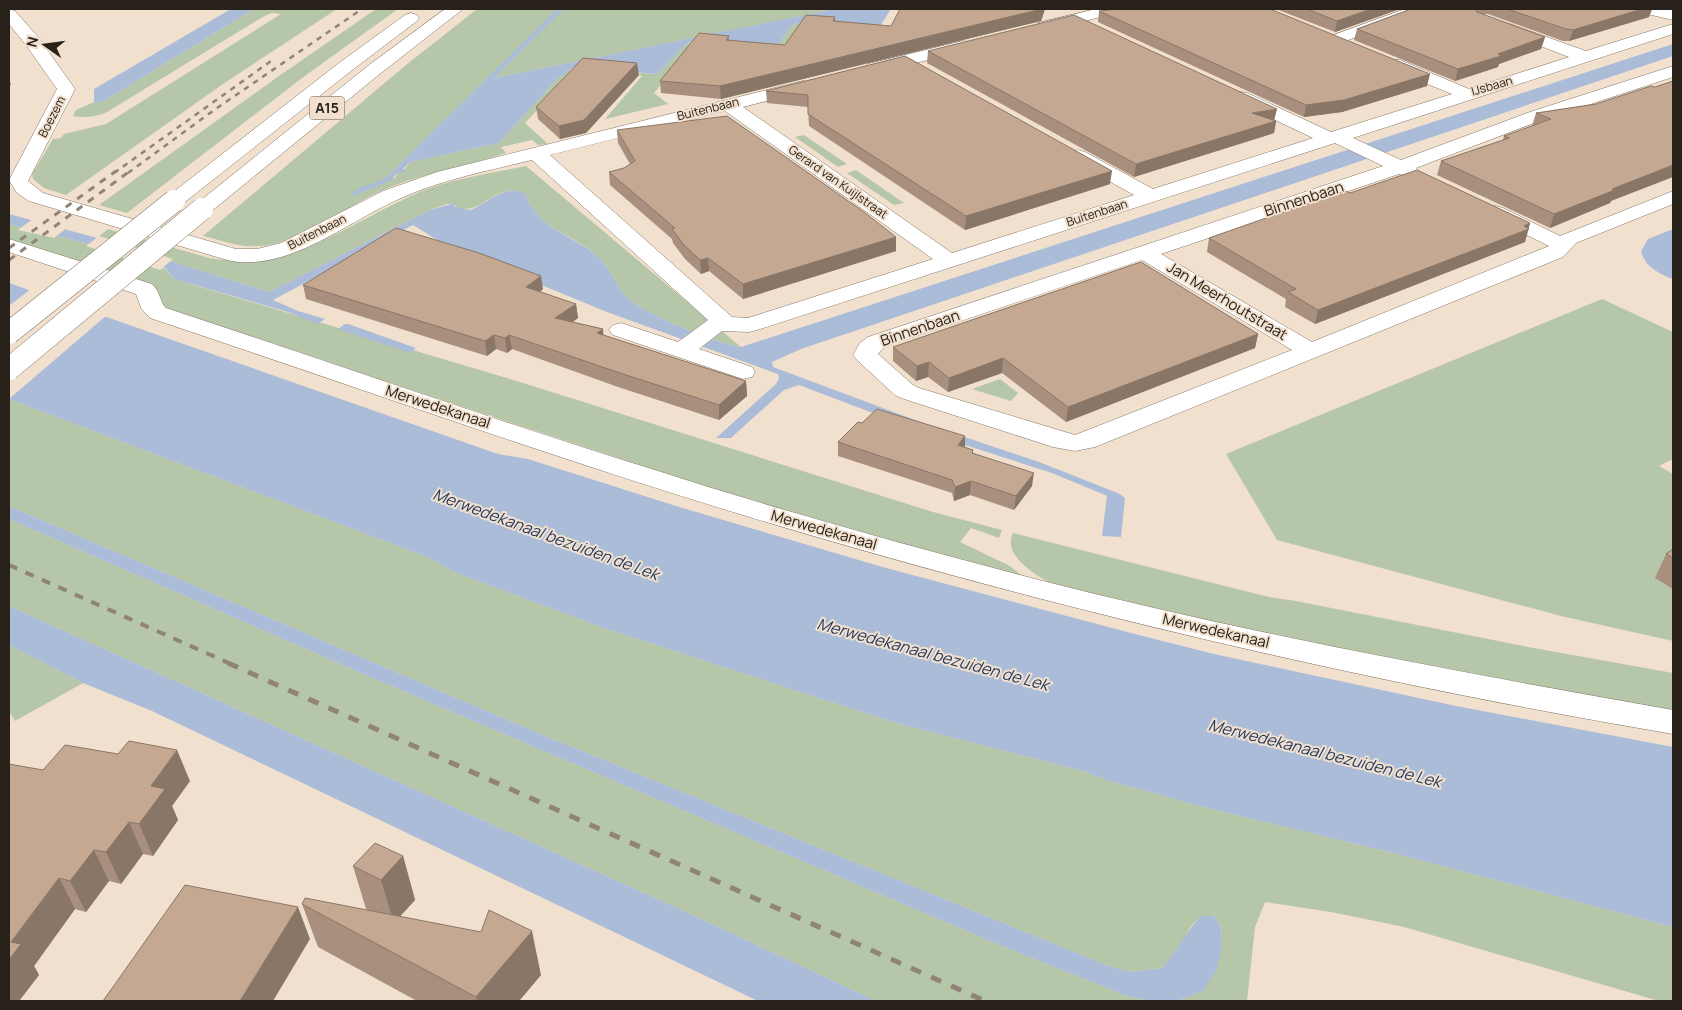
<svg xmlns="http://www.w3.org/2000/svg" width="1682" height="1010" viewBox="0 0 1682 1010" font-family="Manrope,sans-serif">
<rect width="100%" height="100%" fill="#f1e0ce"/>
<path fill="#b6c6a9" d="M254 9H337L223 84 66 195 44 188 33 179 32 174 53 139 61 138 64 134 106 124 281 14 272 13 266 15 107 112C96 117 85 118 73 116L76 110 94 102H102Z
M376 9H398L302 78 127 213 99 205 279 76Z
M477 9H836L494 78 394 170C383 186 361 183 349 197L395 178 397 173 404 170 410 162 499 143 557 79 564 73 577 67 525 123 548 144 538 145 532 140 501 147 506 153C469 166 430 172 393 186 343 204 300 251 244 246 230 244 217 239 203 236L406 65Z
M798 23 808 24 772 65 693 46 654 93 668 104 605 119 642 76 638 75 641 73 657 74 686 44 698 41 778 45 792 25Z
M804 135 847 164 838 167 795 137Z
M526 166 741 347C717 344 644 314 627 297 614 283 610 266 595 254 567 230 542 233 525 194 520 193 514 190 509 191 487 194 478 215 455 207L457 205 447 204 430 210 269 292 97 238 108 229 209 258C294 272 349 222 422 191 455 178 492 173 526 166Z
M856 170 904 203 894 205 847 173Z
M9 224 93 245 165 269 174 279 520 382 933 512 1002 530 999 538 971 528 960 542 1008 565 1024 577 965 565 717 490 160 308 155 290 9 241Z
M1602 299 1673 332V459L1659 466 1673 474V641L1561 616 1277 540 1226 454Z
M1000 379 1018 393 1011 401 972 389Z
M9 399 430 558 454 572 604 628 896 723 1083 771 1109 781 1208 808 1397 854 1673 927V1001H1659L1404 927 1331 912 1265 902 1255 927 1247 1001H1177L1203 991 1222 944 1221 928 1214 916H1201L1191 926 1177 951 1162 968 1130 972 1106 965 538 733 9 506Z
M9 519 368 676 1009 949 1128 996 1151 1001H876L695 916 9 606Z
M1013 533 1269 597 1296 601 1528 647 1673 673V719L1597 706 1313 648 1052 584C1034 574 1002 555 1013 533Z
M9 645 83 683 15 721 9 712Z"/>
<path fill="#abbcd8" d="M231 9H254L102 102H94V89Z
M557 9H564L494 78 835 9H891L879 28 798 23 792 25 778 45 693 41 686 44 657 74 574 67 557 79 499 143 410 162 403 169 407 171 397 173 392 180 350 197C354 184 384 185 394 170Z
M1673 44V56L801 349 772 362 773 367 923 423 1039 462 1120 494 1125 498 1121 537 1102 536 1107 496 1105 495 1052 473 915 429 799 385 784 390 731 438H716L776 384 779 379 778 374 607 312 447 246 413 225 273 300 298 311 325 319 318 324 288 312 174 279 165 268 130 257 93 245 9 224V214L97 238 269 292 430 210 455 203 457 204 455 205V207L470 210C487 204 504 183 525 194 542 232 566 231 595 254 610 266 614 283 627 297 644 314 717 344 741 347Z
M1673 229V279C1658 273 1645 267 1641 251L1648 239Z
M9 283 498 454 528 459 676 506 886 568 1131 633 1214 654 1456 706 1673 747V927L1397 854 1208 808 1109 781 1083 771 896 723 604 628 454 572 430 558 9 399Z
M345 324H348L416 348 410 353 338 329Z
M9 506 538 733 1106 965 1130 972 1162 968C1177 952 1185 932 1201 916H1214L1221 928 1222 944 1217 969 1203 991 1177 1001H1151L1128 996 1009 949 368 676 9 519Z
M9 606 695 916 876 1001H758L152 711 83 683 9 645Z"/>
<path fill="#f1e0ce" d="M34 218 68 227 54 238 18 230Z
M99 236 173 259 160 270 86 246Z
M32 288 107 315 9 399V306Z"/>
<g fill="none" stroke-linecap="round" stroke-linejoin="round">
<defs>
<path id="minor" d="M9 9 15 11 38 37 75 89 28 181 43 193 236 249H257L281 243 383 191 437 172 803 81 809 82 812 86 809 90 743 107 952 253 1134 195 1071 160 1068 156 1071 152 1078 150 1085 152 1153 189 1313 138 1235 101 1232 97 1235 93 1241 92 1247 93 1331 132 1452 94 1388 68 1385 64 1388 60H1400L1469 89 1569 57 1504 32 1502 29 1504 26 1510 24 1586 51 1673 24V34L1353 138 1401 160 1530 112 1673 66V77L1542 120 1416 168 1419 171 1416 175 1409 177 1399 174 1161 254 1312 342 1549 246 1489 216 1486 212 1489 208 1496 206 1503 208 1560 236 1673 191V204L1576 243 1563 257 1095 447 1075 451 1053 447 901 398 895 395 857 360 853 355 860 343 868 337 1383 166 1335 143 757 330 749 332 722 331 699 349 752 367 755 372 752 377 743 379 613 335 609 330 613 325 621 323 678 342 708 320 532 160C487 171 439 180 397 200 347 222 285 274 227 260L29 201 17 193 9 180 57 89 26 45 9 24ZM725 111 933 259 748 318 732 317 550 155ZM1142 260 1292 350 1075 435 919 388 913 385 878 354 884 347Z
M1096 9H1123L1121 12 1044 31 1038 29 1036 26 1038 23Z
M1405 9H1426L1424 12 1340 43H1328L1326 40 1328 37Z
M1637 9 1673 10V20L1639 12Z
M963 41 969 42 971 46 969 50 874 73 868 72 865 68 868 64Z
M9 239 152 284C161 293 160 303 166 308 330 362 493 420 658 471 782 511 909 546 1035 579 1245 633 1459 672 1673 710V734C1360 681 1050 608 746 516 545 455 348 384 150 318L141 308 136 294 9 252Z"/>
<path id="motorway" d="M445 9H463L381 73 209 213 202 215 195 213 192 209 195 205 369 65Z
M411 13 417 15 419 18 417 21 351 71 181 205 174 207 167 205 164 201 167 197 339 63 405 15Z"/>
</defs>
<use href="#minor" stroke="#857666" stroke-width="1"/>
<use href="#motorway" stroke="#857666" stroke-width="1"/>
<use href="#minor" fill="#fff" fill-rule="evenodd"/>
<use href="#motorway" fill="#fff" fill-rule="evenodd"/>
<path stroke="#8f8477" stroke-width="2.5" stroke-dasharray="5.5 5.5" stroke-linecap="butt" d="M114 173 271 61
M128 173 217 108 362 9"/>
<path stroke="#8f8477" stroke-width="3" stroke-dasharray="7 7" stroke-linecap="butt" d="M9 248 116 171
M9 260 130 171"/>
<path stroke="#8f8477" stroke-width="4" stroke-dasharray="9 9" stroke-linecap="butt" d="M9 565 231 664"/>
<path stroke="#8f8477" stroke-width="5" stroke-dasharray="11 11" stroke-linecap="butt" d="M228 663 985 1001"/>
<defs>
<path id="motorway-bridge" d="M9 333 174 201
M9 369 202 209"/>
</defs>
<use href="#motorway-bridge" stroke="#857666" stroke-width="23" stroke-linecap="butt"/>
<use href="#motorway-bridge" stroke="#fff" stroke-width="22"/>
</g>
<path fill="#a9907e" d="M900 9H1045L1041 21 721 99 661 93 660 81 729 36V40L785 45 835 17V21L891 26Z
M1276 9H1400L1335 32Z
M1411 9H1652L1649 17 1569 41H1563L1488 14H1482L1545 37 1541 49 1499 64 1498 67 1455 81 1354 40 1357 29Z
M1099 11 1427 86 1342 112 1304 117 1098 22Z
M928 51 1274 120 1276 121 1274 133 1134 177 927 63Z
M905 56 1110 184 965 230 809 126 808 107 767 103 766 91Z
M639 75 586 133 560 139 538 119 536 107Z
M1596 104 1611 201 1610 203 1550 228 1437 175 1441 161 1503 140 1504 136 1532 126 1536 113Z
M617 130 896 251 743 299 709 271 701 274 685 259 673 243 672 239 610 185 609 172 624 168 630 164 618 143Z
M1350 193 1530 223 1525 242 1315 324 1285 307 1286 299 1207 252 1209 238Z
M303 285 543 289 540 292 576 304 578 318 573 322 603 329V335L746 381 747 396 719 420 618 387 512 349 507 353 496 349 487 356 306 299Z
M1258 334 1255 348 1066 422 1002 373 948 392 928 377 916 381 893 361V347Z
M862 423 965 436V448L973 450V453L1032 486 1014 510 970 495 954 501 952 493 838 456V442Z
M1673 549V589L1655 578 1666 554Z
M43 770 190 781 172 806 178 820 153 856 143 854 121 884 109 881 86 912 75 909 34 966 39 975 19 1001H9Z
M403 856 415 900 400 916 541 975 519 1001H417L318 947 302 904 369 910 366 909 353 866Z"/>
<path fill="#897666" d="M1042 9H1045L1041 21 721 99 720 86Z
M1371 9H1400L1335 32 1337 21Z
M1642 9H1652L1649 17 1569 41 1573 30Z
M1545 37 1541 49 1499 64 1498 67 1455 81 1458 69Z
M637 63 639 75 586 133 560 139 559 126Z
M1430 74 1427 86 1342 112 1304 117 1306 105Z
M9 79 11 85 9 86Z
M1277 109 1274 121H1276L1274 133 1134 177 1136 164 1252 113Z
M1673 165V177L1611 201 1610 203 1550 228 1554 214 1612 189Z
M1112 171 1110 184 965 230 966 216Z
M1530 223 1525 242 1315 324 1318 310Z
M896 237V251L743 299V284Z
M708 258 709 271 701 274 700 260Z
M541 276 543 289 528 301 526 287Z
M576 304 578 318 557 332 555 318Z
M603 329 604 343 597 333Z
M1258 334 1255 348 1066 422 1068 407Z
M494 335 496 349 487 356 485 341Z
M509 335 512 349 507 353 505 338Z
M1003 358 1002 373 948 392 949 378Z
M929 362 928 377 916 381 917 366Z
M746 381 747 396 719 420V405Z
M965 436V450L958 445Z
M1034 473 1032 486 1014 510 1016 496Z
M971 481 970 495 954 501 955 487Z
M177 750 190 781 172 806 178 820 153 856 139 824 151 786Z
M129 822 143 854 121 884 106 852Z
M94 850 109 881 86 912 70 881Z
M403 856 415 900 394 923 381 880Z
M59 878 75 909 34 966 39 975 19 1001H9V960L11 942Z
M298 907 310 939 273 1001H240Z
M532 931 541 975 519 1001H477L476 997Z"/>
<path fill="#c4a892" stroke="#897666" d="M900 9H1042L720 86 660 81 699 33 729 36 726 40 785 45 806 15 835 17 833 21 891 26Z
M1118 9H1270L1430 74 1344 100 1306 105 1099 11Z
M1307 9H1371L1337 21Z
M1411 9H1475L1477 12 1545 37 1498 54 1501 56 1458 69 1357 29Z
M1507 9H1642L1573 30 1566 29Z
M1074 15 1277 109 1252 113 1276 121 1136 164 928 51Z
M905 56 1112 171 966 216 808 114V95L766 91Z
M583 58 637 63 584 120 559 126 536 107Z
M1673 81V165L1612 189 1615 190 1554 214 1441 161 1509 138 1504 136 1551 119 1536 113 1596 104 1651 86 1655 87Z
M727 116 864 212 896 237 743 284 708 258 700 260 684 245 672 229 675 228 609 172 624 168 635 161 617 130Z
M1417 170 1530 223 1524 226 1529 229 1318 310 1288 292 1296 289 1209 238 1323 198 1345 191 1350 193Z
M396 228 479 253 541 276 526 287 576 304 555 318 603 329 597 333 746 381 719 405 617 372 509 335 505 338 494 335 485 341 303 285Z
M1141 262 1258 334 1068 407 1003 358 949 378 929 362 917 366 893 347Z
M877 409 965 436 958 445 973 450 972 453 1034 473 1016 496 971 481 955 487 952 480 838 442 858 422 862 423Z
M1673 549V558L1666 554Z
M129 741 177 750 151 786 165 789 139 824 129 822 106 852 94 850 70 881 59 878 11 942 21 944 9 960V764L43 770 65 745 118 754Z
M375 843 403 856 381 880 353 866Z
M185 885 298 907 240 1001H103Z
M305 898 481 932 489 910 532 931 476 997 302 904Z"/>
<g text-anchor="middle" stroke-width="4" stroke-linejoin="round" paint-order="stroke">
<g font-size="12" fill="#27211a" stroke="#f1e0ce">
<text transform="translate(1492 86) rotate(-16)" y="4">IJsbaan</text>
<text transform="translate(708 109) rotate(-14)" y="4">Buitenbaan</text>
<text transform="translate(52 117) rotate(-63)" y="4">Boezem</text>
<text transform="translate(838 182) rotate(35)" y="4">Gerard van Kuijlstraat</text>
<text transform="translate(1097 213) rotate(-18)" y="4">Buitenbaan</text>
<text transform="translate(317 232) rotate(-27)" y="4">Buitenbaan</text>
</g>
<rect fill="#f1e0ce" stroke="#645a50" stroke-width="1" x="309.5" y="96.5" width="35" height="23" rx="4"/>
<g font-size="14" font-weight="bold" fill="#27211a">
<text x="327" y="113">A15</text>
</g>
<g font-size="15" fill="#27211a" stroke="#f1e0ce">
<text transform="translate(1304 199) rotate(-18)" y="5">Binnenbaan</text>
<text transform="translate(1227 301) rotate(31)" y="5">Jan Meerhoutstraat</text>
<text transform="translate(920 328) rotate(-19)" y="5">Binnenbaan</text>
<text transform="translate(438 407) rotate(18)" y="5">Merwedekanaal</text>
<text transform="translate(824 530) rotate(16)" y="5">Merwedekanaal</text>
<text transform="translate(1216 631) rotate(13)" y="5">Merwedekanaal</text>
</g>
<g font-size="16" font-style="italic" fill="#243b63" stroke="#f1e0ce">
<text transform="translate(546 534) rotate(20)" y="6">Merwedekanaal bezuiden de Lek</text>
<text transform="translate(933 654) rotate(15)" y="6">Merwedekanaal bezuiden de Lek</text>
<text transform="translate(1325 753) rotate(14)" y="6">Merwedekanaal bezuiden de Lek</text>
</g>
</g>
<rect width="1682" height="1010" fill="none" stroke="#27211a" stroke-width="20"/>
<g transform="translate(45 45) rotate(284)" stroke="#f1e0ce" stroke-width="4" paint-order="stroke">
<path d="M0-4L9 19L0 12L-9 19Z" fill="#27211a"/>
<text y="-8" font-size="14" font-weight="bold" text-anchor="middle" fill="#27211a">N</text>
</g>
</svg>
